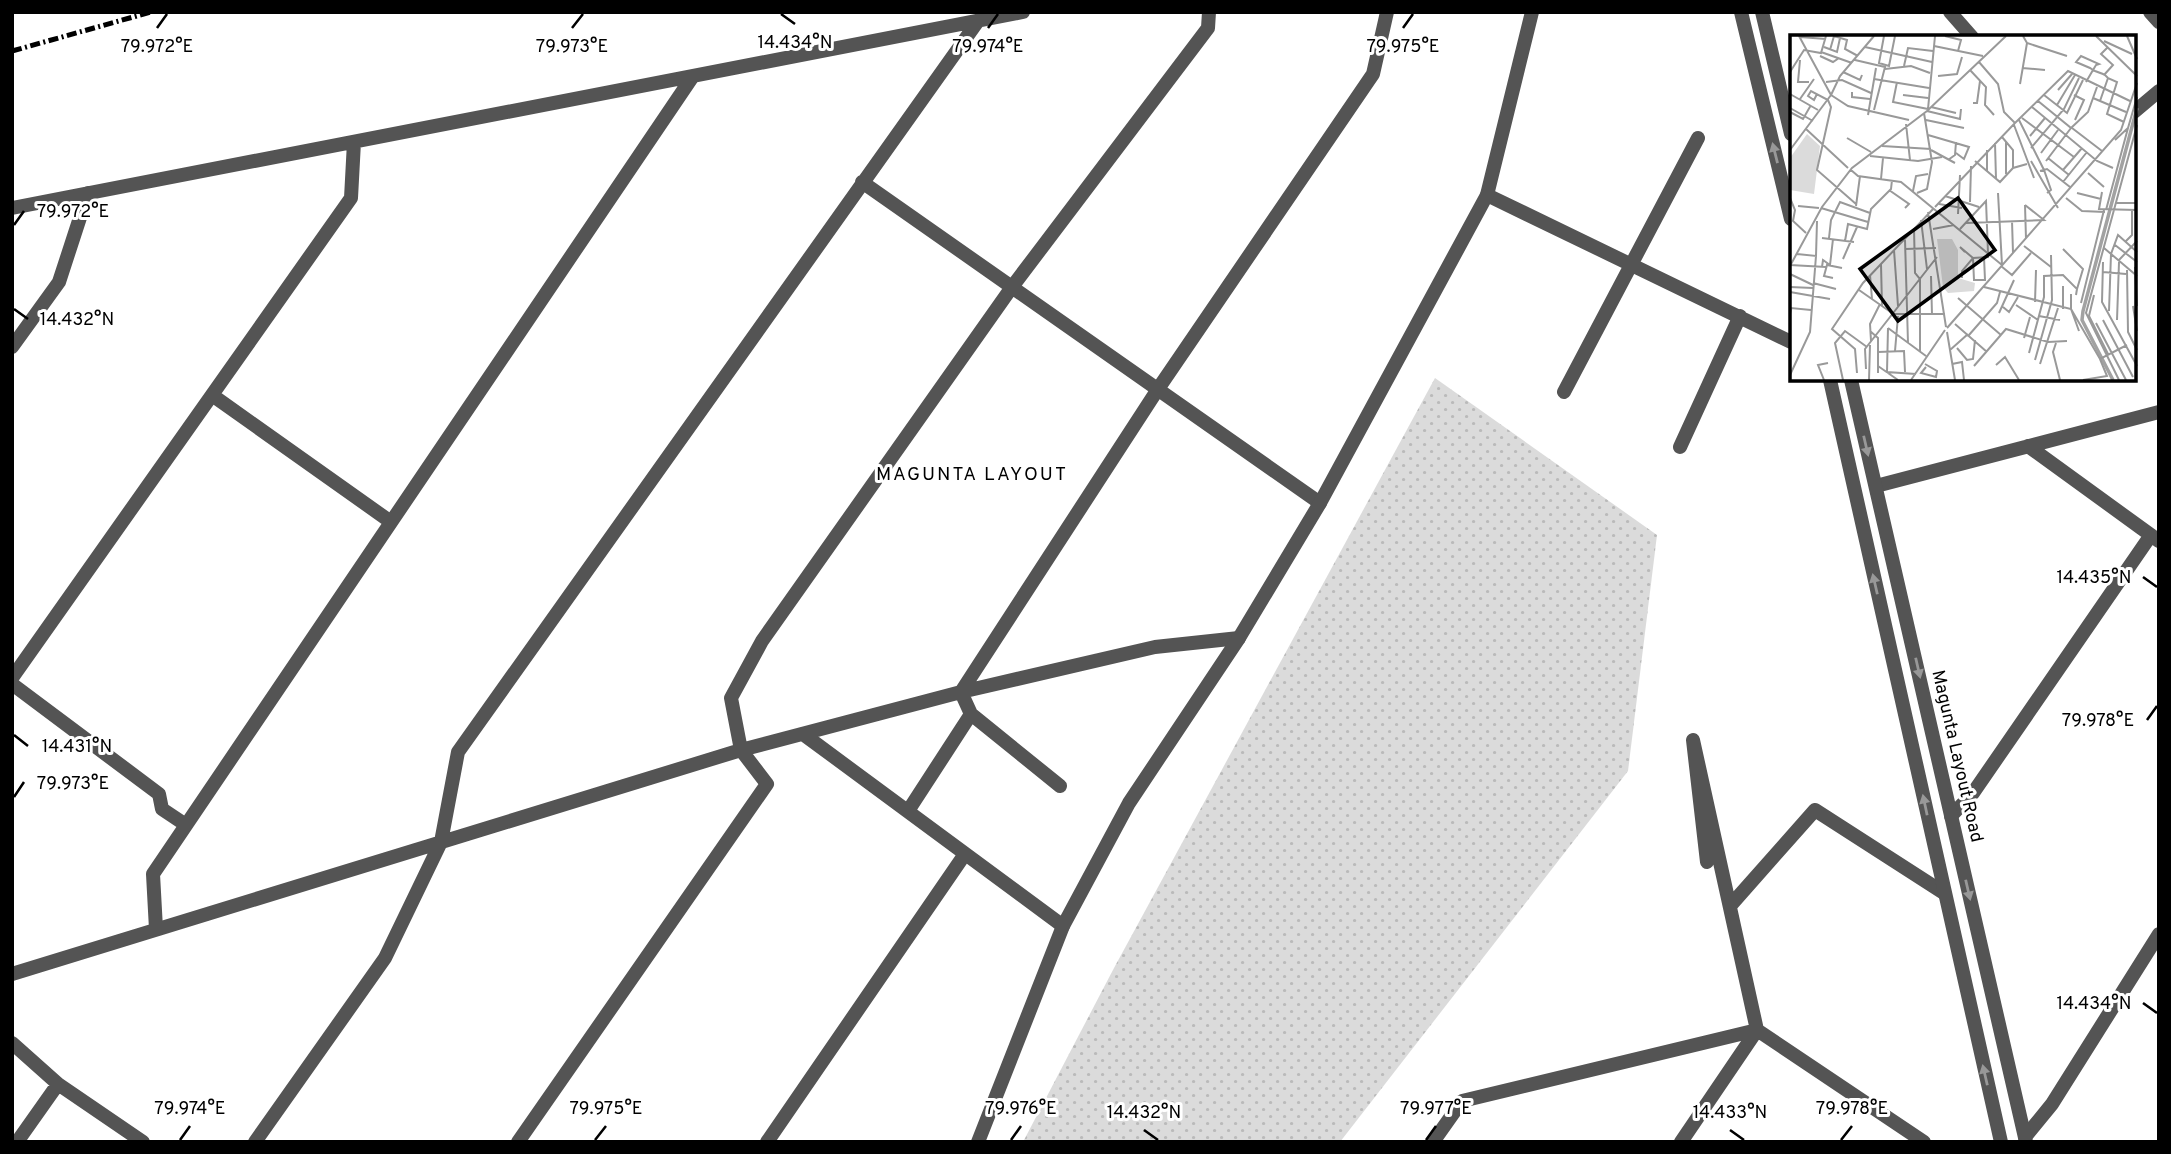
<svg xmlns="http://www.w3.org/2000/svg" width="2171" height="1154" viewBox="0 0 2171 1154" font-family="Overpass,sans-serif">
<defs>
<pattern id="park-dots" width="8" height="8" patternUnits="userSpaceOnUse" patternTransform="scale(1.75)"><rect width="8" height="8" fill="#dbdbdb"/><path d="M2 2h.1M6 6h.1" fill="none" stroke="#bababa" stroke-width="1.8" stroke-linecap="round"/></pattern>
</defs>
<rect width="100%" height="100%" fill="#fff"/>
<path fill="url(#park-dots)" d="M1435 378 1657 535 1628 771 1340 1142H1023L1114 968Z"/>
<g fill="none" stroke-linecap="round" stroke-linejoin="round">
<path stroke="#545454" stroke-width="14" d="M1950 12 1972 37
M2150 12 2159 22
M2134 112 2159 91
M862 182 1320 503
M1487 195 1791 342
M12 208 1023 12
M12 347 59 282 88 193
M1564 392 1698 138
M212 395 391 522
M2028 446 2159 541
M1680 447 1740 316
M1876 486 2159 412
M12 678 351 198 354 142
M12 684 159 794 162 809 186 825
M971 714 961 692 1158 389 1373 74 1387 12
M803 734 1063 926
M908 811 971 714 1060 786
M1951 816 1973 793 2151 535
M1730 906 1815 810 1944 893
M156 929 153 874 693 76
M12 974 741 750 961 692 1155 647 1239 638
M12 1043 58 1084 143 1142
M2025 1137 2052 1104 2159 934
M17 1142 58 1084
M255 1142 385 958 441 842 458 752 978 21
M518 1142 767 784 741 750 731 698 762 641 1012 287 1208 28 1209 12
M767 1142 965 854
M1433 1142 1462 1101 1757 1030 1924 1142
M1681 1142 1757 1030 1693 740 1707 862"/>
<path stroke="#545454" stroke-width="14" d="M1741 12 1791 219
M1762 12 1791 134
M1830 380 2001 1142
M1851 380 2026 1142
M978 1142 1063 926 1129 803 1239 638 1320 503 1487 195 1532 12"/>
<path stroke="#000" stroke-width="5" stroke-dasharray="10 3.5 2 3.5" stroke-linecap="butt" d="M12 51 151 12"/>
</g>
<defs><path id="oneway-solid" d="M-6-.8H1V-3.2L6.5 0L1 3.2V.8H-6Z" transform="scale(1.75)"/></defs>
<g fill="#989898">
<use href="#oneway-solid" transform="translate(1775 153) rotate(-104)"/>
<use href="#oneway-solid" transform="translate(1866 446) rotate(77)"/>
<use href="#oneway-solid" transform="translate(1875 584) rotate(-103)"/>
<use href="#oneway-solid" transform="translate(1918 668) rotate(77)"/>
<use href="#oneway-solid" transform="translate(1925 805) rotate(-102)"/>
<use href="#oneway-solid" transform="translate(1968 890) rotate(77)"/>
<use href="#oneway-solid" transform="translate(1985 1075) rotate(-103)"/>
</g>
<path fill="none" stroke="#000" stroke-width="2.5" d="M781 14 795 24M157 28 167 14M572 28 583 14M988 28 998 14M1403 28 1413 14M14 225 24 211M14 309 28 319M2143 577 2157 587M2147 720 2157 706M14 735 28 746M14 797 24 782M2143 1003 2157 1013M1144 1130 1158 1140M1730 1130 1744 1140M180 1140 190 1126M595 1140 606 1126M1011 1140 1021 1126M1426 1140 1436 1126M1841 1140 1852 1126"/>
<g text-anchor="middle" stroke-width="6" stroke-linejoin="round" paint-order="stroke">
<g font-size="18" fill="#000" stroke="#fff">
<text transform="translate(1958 756) rotate(77)" y="6">Magunta Layout Road</text>
</g>
<g font-size="19" letter-spacing="2" fill="#000" stroke="#fff">
<text x="972" y="480">MAGUNTA LAYOUT</text>
</g>
</g>
<g transform="translate(1790 35)">
<rect width="346" height="346" fill="#fff"/>
<path d="M17 99 30 111 24 159 0 155V123Z" fill="#dbdbdb"/>
<path d="M147 204H162L168 215V243L185 248 184 256 158 258 153 252Z" fill="#dbdbdb"/>
<path fill="none" stroke="#a2a2a2" stroke-width="3.5" d="M323 345 292 285 293 276 347 73"/>
<path fill="none" stroke="#999" stroke-width="2" d="M84 1 50 41 41 60 58 71 119 85M94 1 89 28 99 31 105 1M155 1 171 5 168 16M233 1 237 8 277 21M306 1 347 41M337 1 347 24M10 2 36 4M314 6 342 19M144 11 193 21M34 12 47 17 50 3M75 12 142 27M40 15 44 1 57 5 55 14 68 21M31 17 62 28M30 21 43 27 49 23M10 25 8 47H19M65 25 95 32 84 75M114 31 118 13 143 16M232 33 255 35M95 34 121 31 140 38M180 35 196 52 195 70 204 80M0 37 14 15 31 18 36 1M53 37 70 45 72 40M314 40 323 30 311 19 317 13M148 41 167 39 172 22M84 44 139 53M36 47 52 45 81 58M107 47 103 67 138 74 145 1M296 47 303 35 306 30 309 29 291 21 286 27 300 33 303 35 305 36 313 39 315 40 318 43M230 49 237 8M268 55 282 39M62 57V62L80 64M0 59 28 75M27 59 24 65 18 61 21 56 38 65 41 72 27 135 66 169M113 60 138 63M254 60 277 78 293 45M284 60 294 65 285 85M303 63 336 77M10 64 24 44M248 66 281 93 256 126M310 66 318 43 327 47 317 79 334 87M183 68H187L190 46M267 70 285 40M141 72 166 78M242 72 307 126 323 133M0 73 23 86M137 76 170 84 171 74M0 77 13 84 21 70M78 80 86 33M232 83 284 122M136 85 174 93M229 85 254 135 261 155 257 158M225 88 278 36 340 66M116 89 120 125M224 90 244 143M281 93 298 77 307 52M282 93 312 116M16 94 58 133M138 100 179 112 174 124 166 118M240 101 255 83M212 102 223 115V133M57 103 81 117M325 105 338 93 347 62M205 108 206 144M92 111 141 114M241 113 274 74 289 43M0 115 41 60 9 1M141 115 165 128M197 115V137M251 118 268 95M80 121 128 126 152 122M258 123 279 140M158 125 165 120 166 107M185 126 210 147 223 133 237 129M241 126 268 173M61 135 68 141 111 147 212 230M273 135 292 113M250 136 257 134 280 152M298 138 314 152M216 139V107M91 144 93 123M273 147 297 117M99 155 119 169 115 173M123 156 126 141 138 139M312 157 309 174 347 175M127 158 137 154 142 127 134 78M208 158 212 230M287 158 311 164M155 161 189 172M0 163 5 175 3 186 16 198M276 163 292 176 315 177M180 167 181 131M325 168H347M149 169 172 173M235 170 236 204M8 171 29 173M66 171 70 141M145 172 225 88 214 77 208 49 189 27M31 173 78 187M316 175 338 93M138 177 156 292M168 179 170 140M131 185 137 234M222 186 223 218M176 188 254 185 235 170M124 193 125 238 130 244V316M143 194 164 190M170 194 196 166 198 218M32 203 64 207M39 203 41 185 50 167 80 178M115 205 118 308M55 206 58 189 77 194 81 174 101 154 102 145M335 207 342 200V174M325 210 347 227M234 211 261 232M314 213 347 241M115 214 146 213M273 214 293 234 287 254M104 215 108 271M175 217 170 212 183 223 184 245H195L194 222M7 219 26 221 27 186M53 224 67 192M329 225 347 206M313 227 312 267 347 331M91 229 92 271M0 230 36 232M0 231 32 172 62 133 137 76 216 1M211 231 222 240 241 218M32 232 33 225 40 230 43 204M345 232 347 271M337 235 338 297 347 315M313 237 336 239M0 239 23 250M80 240 82 264M141 241 142 280M43 243 34 241 37 230 52 233M172 243V236L183 223 199 222M23 248 46 254M273 251V274M0 252 23 253M194 252 281 274 289 296M69 255 102 278M0 257 40 264M281 259V274L310 324 337 310M304 260 299 281 318 319M168 263 211 300M245 267 246 235M291 268 314 175M226 270 248 285M343 271 347 296M213 272 219 277 228 262M319 276 321 219 328 200 347 217M209 278 224 245M0 279 1 273 21 275M101 279H155M249 281 270 285M313 285 343 342M327 285 329 227M306 288 336 345M165 289 197 317M98 293 97 337 126 339M98 293 136 321M157 293 331 95 347 48M80 296 88 303V338M157 297 165 345M179 300 207 268 210 257M234 303 240 282M81 306 80 289 90 269M266 308 263 317 270 345M167 313 177 325 183 324 185 305M160 315 178 299M105 316 108 281M88 317 114 316 115 337M239 318 254 262V241L273 240 287 254 286 260M245 325 262 265 261 220M135 329 147 336 146 342 131 338 136 332M162 329 172 327 174 345M250 329 268 273M206 330 215 322 229 345M88 331 108 345M184 331 216 294 258 307 277 306M76 334 75 314 147 222M67 338 65 314 42 294 73 248 144 173M0 340 20 297 26 221M34 345 28 330 38 328M53 345 45 308 55 296 77 312M79 345 80 310M121 345 155 295M293 345 317 341 310 324M329 345 296 278 347 90"/>
<path fill="#000" fill-opacity="0.15" stroke="#000" stroke-width="3.5" d="M168 163 205 215 108 286 70 234Z"/>
<rect width="346" height="346" fill="none" stroke="#000" stroke-width="3.5"/>
</g>
<g font-size="18" text-anchor="middle" fill="#000" stroke="#fff" stroke-width="6" stroke-linejoin="round" paint-order="stroke">
<text x="795" y="48">14.434°N</text>
<text x="157" y="52">79.972°E</text>
<text x="572" y="52">79.973°E</text>
<text x="988" y="52">79.974°E</text>
<text x="1403" y="52">79.975°E</text>
<text x="73" y="217">79.972°E</text>
<text x="77" y="325">14.432°N</text>
<text x="2094" y="583">14.435°N</text>
<text x="2098" y="726">79.978°E</text>
<text x="77" y="752">14.431°N</text>
<text x="73" y="789">79.973°E</text>
<text x="2094" y="1009">14.434°N</text>
<text x="190" y="1114">79.974°E</text>
<text x="606" y="1114">79.975°E</text>
<text x="1021" y="1114">79.976°E</text>
<text x="1436" y="1114">79.977°E</text>
<text x="1852" y="1114">79.978°E</text>
<text x="1144" y="1118">14.432°N</text>
<text x="1730" y="1118">14.433°N</text>
</g>
<rect width="2171" height="1154" fill="none" stroke="#000000" stroke-width="28"/>
</svg>
